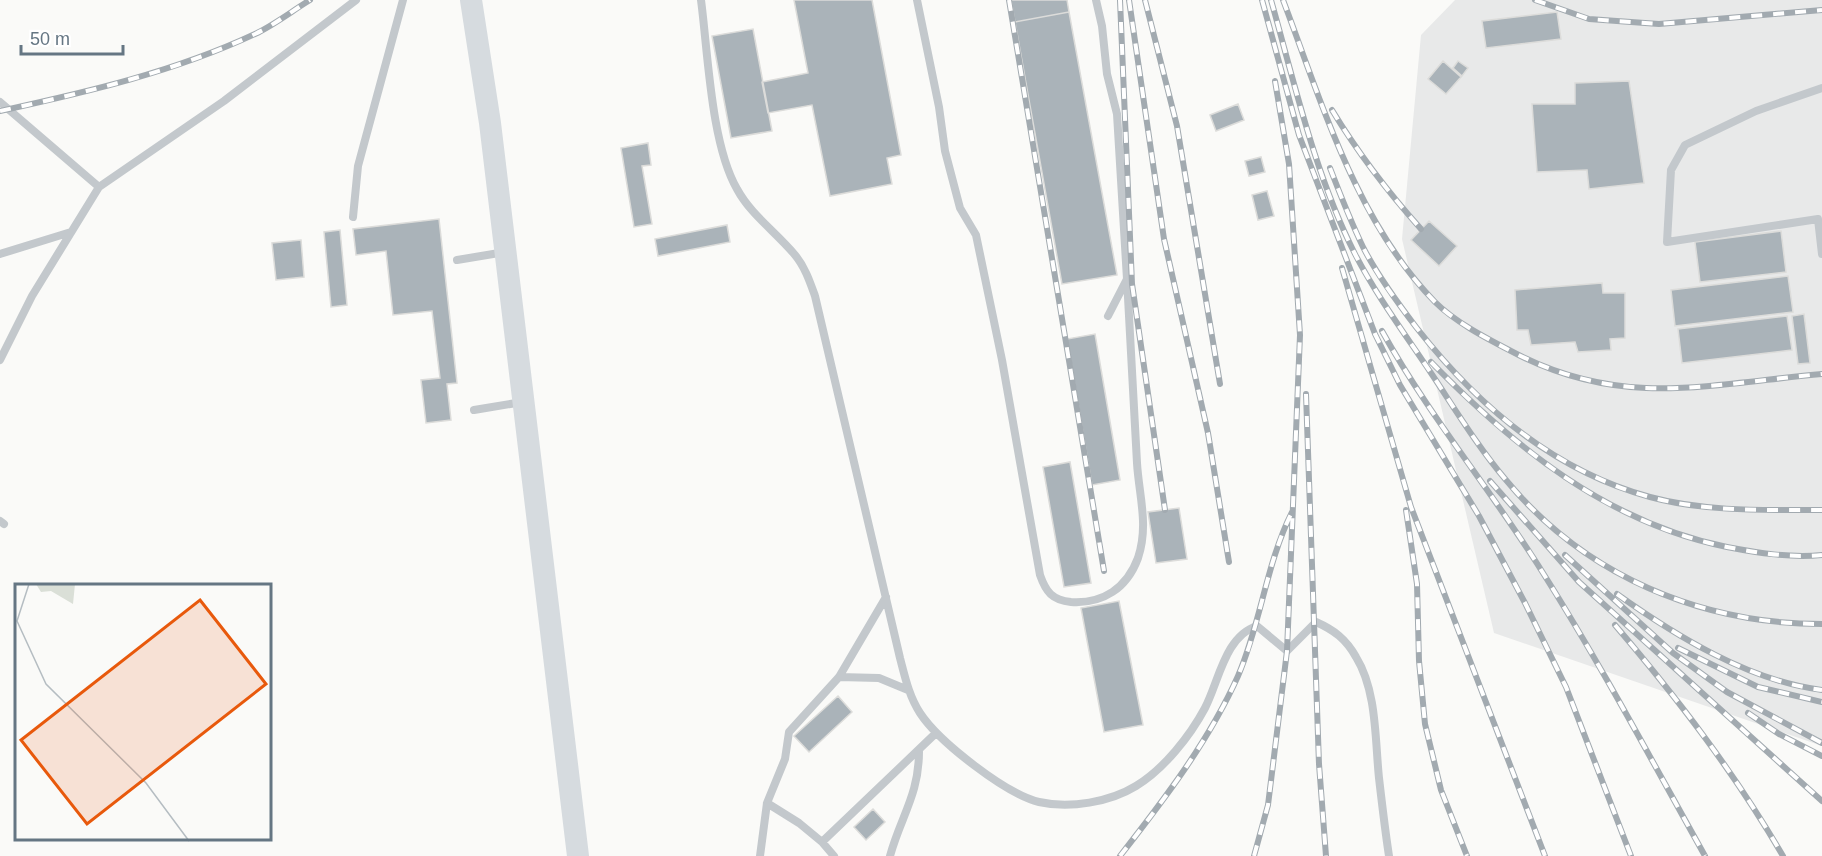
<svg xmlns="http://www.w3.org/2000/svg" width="1822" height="856" viewBox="0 0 1822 856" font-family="Arial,sans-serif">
<rect width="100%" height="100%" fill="#fafaf8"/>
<path fill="#e8e9e9" d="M1455 0H1822V746L1494 633 1402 239 1421 35Z"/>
<path fill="#aab3b9" stroke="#dcdcda" stroke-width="1.5" d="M794 0H872L901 155 887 158 892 184 830 196 812 105 768 113 762 82 808 73Z
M1011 0H1067L1069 12 1015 22Z
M1069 12 1117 275 1062 284 1015 22Z
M1557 12 1561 39 1486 48 1482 21Z
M753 29 772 131 731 138 712 36Z
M1443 61 1461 77 1446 94 1428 79Z
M1458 61 1468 68 1462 76 1453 68Z
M1629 81 1644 183 1589 189 1587 170 1537 172 1532 104H1575V83Z
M1238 104 1244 120 1216 131 1210 115Z
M648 143 651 165 642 166 652 224 634 227 621 148Z
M1261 157 1265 172 1249 176 1245 161Z
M1267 191 1274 216 1258 220 1252 195Z
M439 219 457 383 447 384 451 420 426 423 421 380 440 378 432 311 393 315 386 251 356 255 353 229Z
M1429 221 1457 246 1439 266 1411 240Z
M727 225 730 242 658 256 655 239Z
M340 230 347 305 331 307 324 232Z
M1781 231 1786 272 1700 282 1695 242Z
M301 240 304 277 276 280 272 243Z
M1788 276 1793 312 1675 326 1671 290Z
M1602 283 1603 293H1625V338L1610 339 1611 350 1578 352 1575 342 1531 345 1528 330H1517L1515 290Z
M1804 314 1810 363 1798 364 1792 316Z
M1787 316 1792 350 1682 363 1678 329Z
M1095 334 1120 480 1092 485 1067 339Z
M1070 462 1091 583 1064 587 1043 467Z
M1179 508 1187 559 1156 563 1148 512Z
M1119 601 1143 725 1104 732 1081 608Z
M838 696 852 712 809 752 794 736Z
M873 809 885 822 866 840 854 827Z"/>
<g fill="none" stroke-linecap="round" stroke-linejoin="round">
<path stroke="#c3c8cc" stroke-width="8" d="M701 0C708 53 711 144 737 189 751 215 776 232 795 255 805 267 810 282 815 296L900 658C905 677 909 696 920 713 939 742 1006 794 1039 802 1070 809 1110 802 1136 786 1164 769 1190 736 1205 708 1219 681 1225 636 1257 626L1287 651 1316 622C1334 630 1346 639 1356 657 1377 691 1375 740 1379 778 1382 804 1385 830 1389 856
M917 0 939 107 945 151 960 208 976 235 1002 360 1040 575C1046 592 1052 600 1071 602 1103 604 1127 588 1138 558 1149 525 1139 496 1137 463 1134 401 1130 340 1127 279
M1096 0 1102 26 1107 74 1117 114 1127 279 1108 316
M1822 88 1756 111 1685 145 1671 170 1667 242 1818 219 1822 254
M0 102 99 187 224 101 356 0
M353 217 358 166 403 0
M0 254 71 232
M457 260 505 252
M0 360 32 296 99 187
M474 410 522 402
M0 521 4 524
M839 677 879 678 908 690
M767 803 799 823 822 842 936 733
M822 842 834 856
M760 856 767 803 785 759 789 732 839 677 886 597
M890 856C901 816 919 795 919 751"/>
<path stroke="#d6dbdf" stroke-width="22" d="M471 0 490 123 578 856"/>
<defs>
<path id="rail" d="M1009 0 1104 571
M1120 0 1132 284 1165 510
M1129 0 1164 239 1208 433 1229 562
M1145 0 1177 126 1220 384
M1262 0 1299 135 1375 334 1400 385 1479 516 1525 603 1566 687 1631 856
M1271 0C1295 85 1315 175 1355 254 1376 295 1405 334 1431 373 1455 409 1478 447 1506 480 1585 576 1701 624 1822 624
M1283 0C1322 103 1356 221 1435 302 1455 322 1486 338 1511 351 1552 373 1598 386 1646 388 1704 390 1764 379 1822 374
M1535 0 1589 19 1659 24 1822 10
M1332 110C1358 153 1387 191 1421 229
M0 111C87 92 174 72 255 34 274 25 292 11 310 0
M1330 168C1340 194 1351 222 1363 247 1377 275 1397 302 1416 327 1476 404 1554 471 1650 497 1705 512 1766 510 1822 510
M1342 268 1411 507 1545 856
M1382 331C1429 416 1492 491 1543 573 1601 665 1652 761 1705 856
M1431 362C1514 447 1608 523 1727 547 1758 553 1790 558 1822 555
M1306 394 1319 764 1326 856
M1490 481 1579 582 1822 801
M1406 510 1417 584 1419 661 1425 724 1441 790 1467 856
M1565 555 1673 653 1727 692 1822 743
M1617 594C1676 636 1749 681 1822 690
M1615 625C1678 699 1734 772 1783 856
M1678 648 1758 687 1822 702
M1748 713 1779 734 1822 756
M1120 856C1163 801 1209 741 1238 676 1261 623 1266 564 1292 512
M1254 856 1268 805 1287 651 1300 335 1289 164 1275 81"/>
</defs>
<use href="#rail" stroke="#a2aab0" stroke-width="6"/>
<use href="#rail" stroke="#fff" stroke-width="4" stroke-dasharray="11" stroke-linecap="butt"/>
</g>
<g transform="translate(15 584)">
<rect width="256" height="256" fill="#fafaf8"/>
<path d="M21 0H60L58 20 36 7 26 8Z" fill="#dadfd7"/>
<path fill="none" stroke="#b5bdc2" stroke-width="1.5" d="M14 0 2 37 31 100 131 199 174 257"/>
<path fill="#e8590c" fill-opacity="0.15" stroke="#e8590c" stroke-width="3" d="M185 16 251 100 72 240 6 156Z"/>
<rect width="256" height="256" fill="none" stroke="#657683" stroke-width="3"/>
</g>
<path d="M21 45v9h102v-9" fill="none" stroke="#657683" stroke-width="3"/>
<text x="30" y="45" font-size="18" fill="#657683" stroke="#ffffff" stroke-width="4.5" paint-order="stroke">50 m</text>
</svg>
